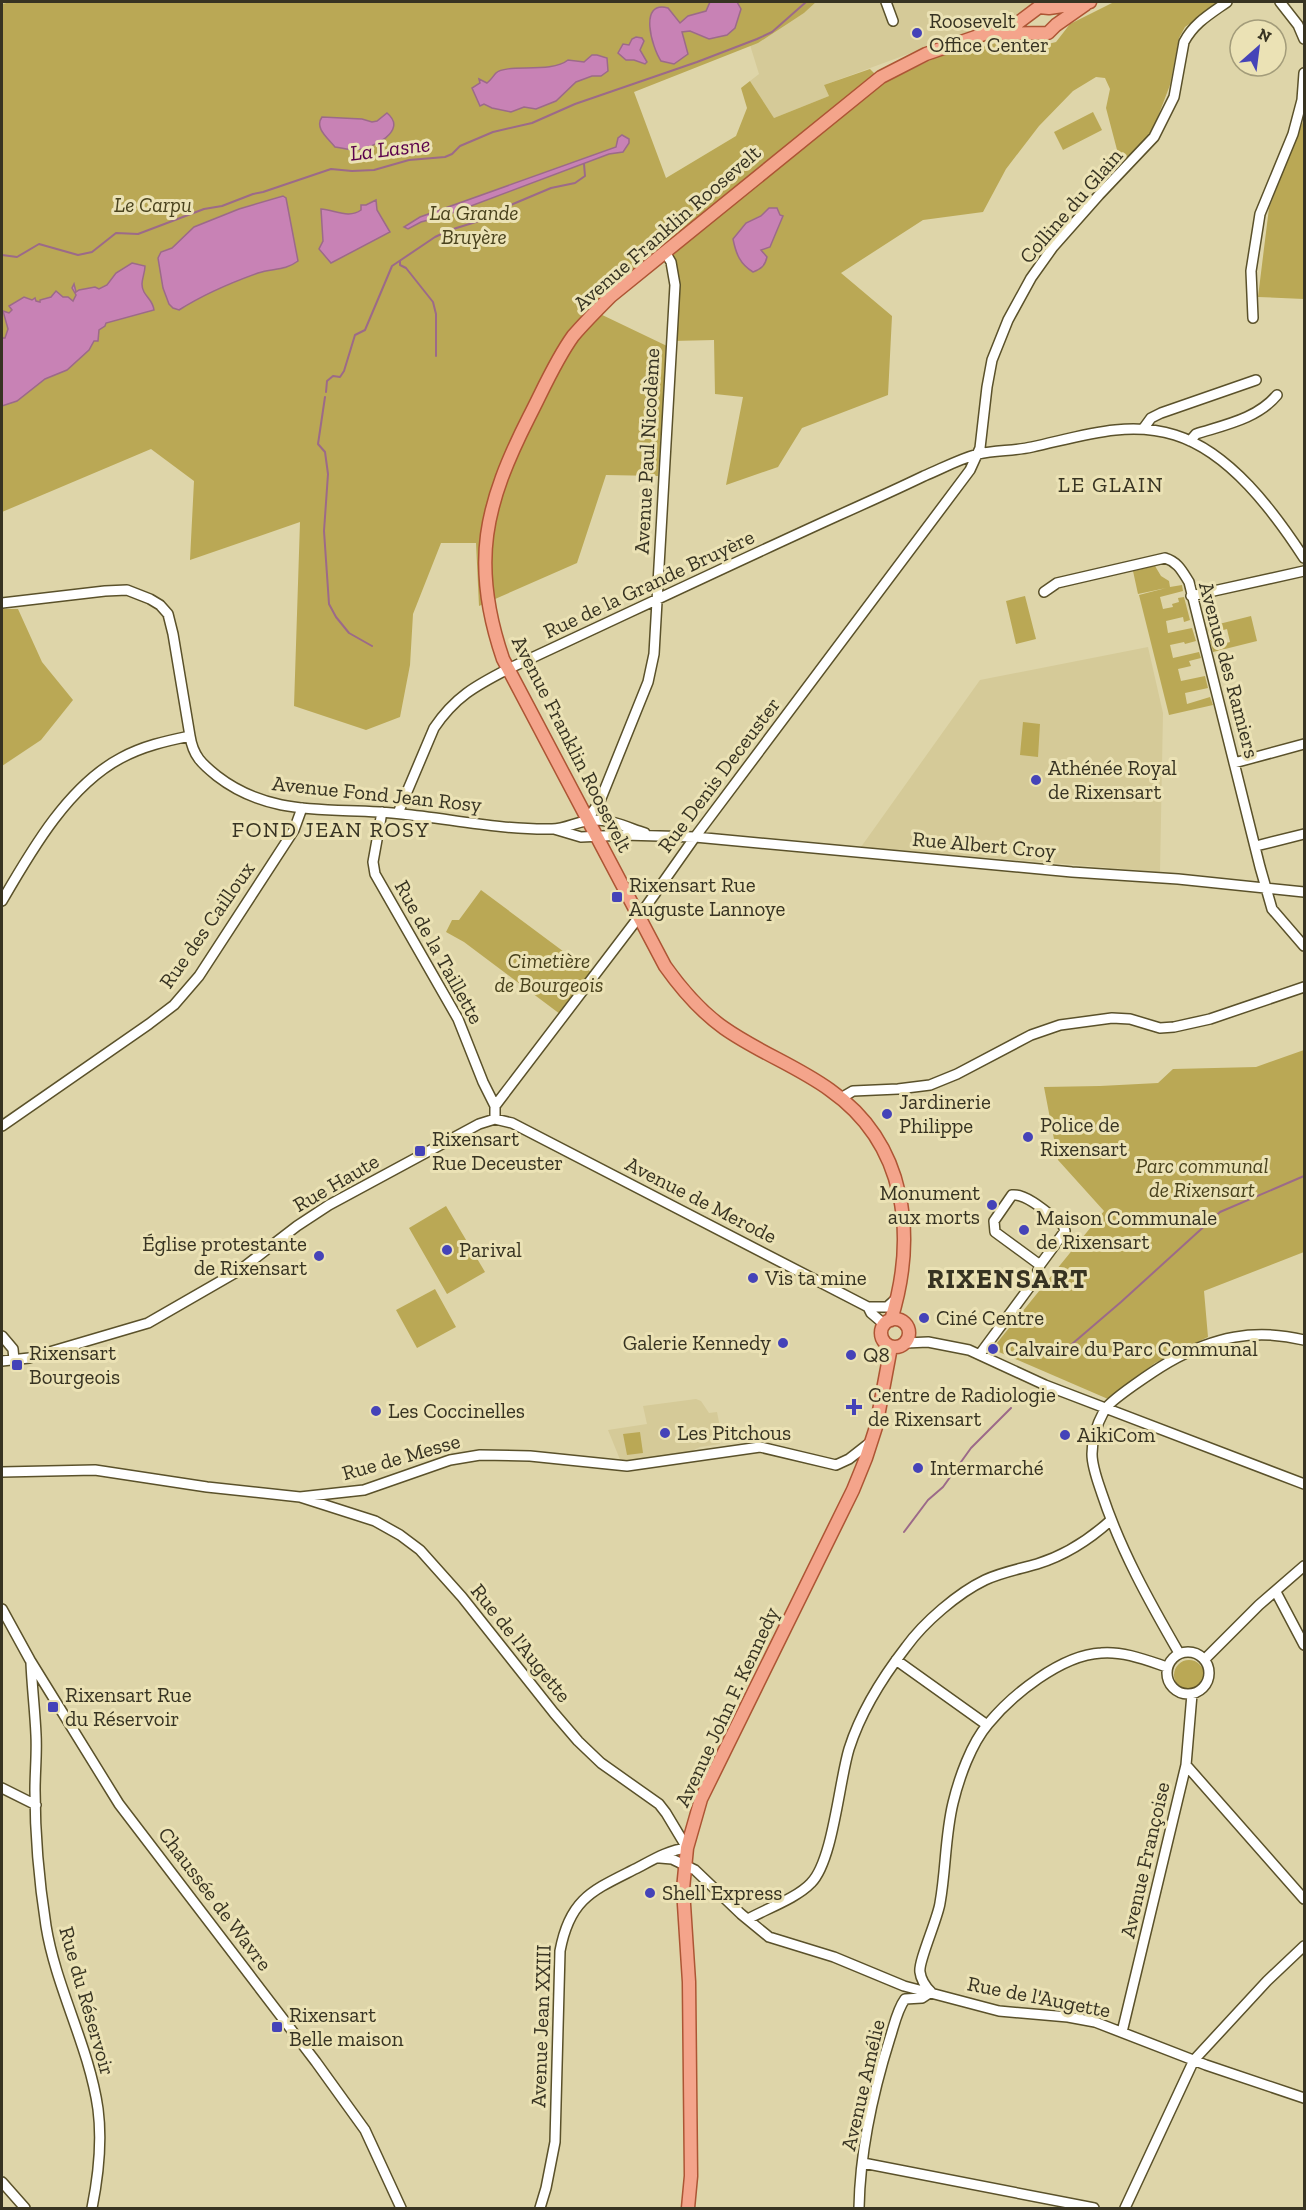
<svg xmlns="http://www.w3.org/2000/svg" width="1306" height="2210" viewBox="0 0 1306 2210" font-family="'Zilla Slab',serif">
<rect width="100%" height="100%" fill="#ded5a9"/>
<path fill="#d5ca98" d="M816 2H1049L824 85 829 96 774 118 750 81 759 74 750 45 804 13Z
M1148 647 1163 713 1160 872 861 847 980 680Z
M696 1399 701 1401 709 1413 717 1412 722 1437 720 1444 700 1447 688 1453 621 1462 608 1430 647 1424 643 1406Z"/>
<path fill="#baa855" d="M11 2H816L804 13 758 43 634 92 666 178 736 136 747 108 741 88 750 81 774 118 829 96 824 85 870 69 884 83 937 57 1005 41H1026L1040 46 1056 42 1070 24 1114 2H1221L1185 27 1179 38 1170 85 1152 132 1121 165 1106 108 1110 89 1105 78 1096 77 1073 91 1039 126 1006 169 983 212 923 220 841 273 892 316 888 395 802 428 778 467 726 485 743 397 715 394 714 340 672 341 675 285 666 252 596 312 667 346 658 476 606 475 577 563 479 606 476 543H441L413 614 410 665 400 717 366 730 294 706 300 522 190 560 194 481 151 449 2 512V4Z
M1093 112 1102 130 1063 150 1054 132Z
M1304 119V299L1258 297 1269 208Z
M1155 566 1161 576 1169 581 1170 587 1182 585 1183 591 1160 597 1163 609 1173 607 1172 604 1179 602 1178 598 1184 597 1190 620 1184 622 1183 617 1166 621 1168 633 1192 628 1196 641 1185 644 1184 642 1170 645 1173 658 1199 652 1201 658 1189 661 1191 666 1178 669 1181 681 1205 676 1208 688 1185 693 1187 704 1210 697 1213 705 1169 715 1139 595 1166 588 1138 594 1133 571Z
M1025 596 1036 639 1016 644 1006 601Z
M2 609H18L42 662 73 700 41 740 2 766Z
M1251 616 1257 641 1213 652 1210 640 1215 637 1219 645 1230 642 1227 629 1209 634 1207 627Z
M1023 722 1040 724 1038 757 1020 755Z
M481 890 591 972 560 1014 464 942 446 932 452 920H459Z
M1304 1050V1252L1204 1291 1208 1337 1155 1363 1108 1399 992 1349 1104 1211 1058 1160 1044 1087 1100 1086 1158 1083 1173 1069 1256 1067Z
M446 1206 485 1272 447 1294 409 1228Z
M435 1289 456 1327 417 1348 396 1310Z
M640 1432 643 1453 627 1455 623 1434Z
M1174 1675a15 15 0 1 1 30 0a15 15 0 1 1-30 0Z"/>
<path fill="#c882b5" stroke="#9c6a89" stroke-width="1.5" d="M710 2H737L741 9 735 28 727 35 709 39 690 31 682 32 688 54 674 64 661 61C652 48 638 0 668 8L680 23 688 16 706 11Z
M636 37 642 38 644 41 640 50 647 62 645 64 634 60H626L618 53 623 44 629 45 632 39Z
M592 55H597L607 58 608 71 601 76H592L576 82 556 101 536 109 524 107 511 112 492 108 484 104 480 106 472 88 480 83 479 79 487 83C491 80 494 75 496 73 507 63 551 74 568 60L584 62Z
M387 113C409 131 372 149 355 150 349 150 342 148 335 147 328 138 314 128 322 117L362 119 372 122 377 121Z
M622 135 629 139V143L623 152 609 154 447 215 421 222 408 229 404 227 420 217 616 147 618 138Z
M283 196 286 198 298 261C285 271 272 268 258 273 230 283 204 294 179 310L173 308 169 304 163 288 158 258 161 252 172 248 194 227 239 209Z
M376 200 377 210 390 232 331 263 319 249 323 241 321 209C335 210 349 219 361 210V205H366Z
M769 208H777L780 215 783 216 770 247 761 250 767 257C765 266 761 269 753 272 740 264 736 254 733 239L746 223 761 216Z
M132 263 145 266C145 275 139 283 144 292 148 299 153 301 154 310L106 323 105 326 99 330 98 341H94L89 350 67 370 45 379 17 401 2 406V338H5L8 329 3 311 9 313 12 310 9 306 24 297 32 300 35 298 36 301 40 302V300L51 297 56 291 63 297H68L73 301 76 295 72 288 74 284 76 292 79 290 95 287 99 289 107 285 116 273Z"/>
<g fill="none" stroke-linecap="round" stroke-linejoin="round">
<path stroke="#9c6a89" stroke-width="2" d="M2 255 17 257 39 244 78 255 92 252 116 233 138 234 204 209 222 206 253 194 263 192 331 169 352 171 374 170 409 160 445 157 452 154 460 146 493 132 532 123 575 104 697 62 757 39 772 32 806 2
M400 261V265L406 268 433 302 436 314V356
M326 392 327 381 333 376 340 377 344 371 355 335 365 330 392 266 435 237 450 230 479 221 513 204 551 188 575 183 585 176 584 164
M325 397 318 444 325 452 328 474 324 531 329 604 336 617 349 633 372 646
M1072 1344 1121 1302 1220 1212 1304 1176
M904 1532 928 1500 943 1487 971 1448 1011 1408"/>
<defs>
<path id="minor" d="M886 2 893 21
M1280 2 1298 25 1304 39
M1253 318 1251 271 1260 214 1293 134 1302 100 1304 73
M1143 429 1151 418 1161 413 1256 380
M1190 441 1196 434C1224 425 1257 419 1277 395
M1044 592 1057 583 1165 558C1178 562 1182 571 1189 582L1260 867 1272 909 1304 946
M1191 596 1304 571
M2 603 105 591 127 590 150 599 160 605 168 614 173 634 190 736C166 741 143 746 121 758 68 786 31 851 2 901
M190 736C193 756 202 764 217 776 274 820 336 806 402 814 451 819 502 830 552 829 567 829 581 819 596 820 613 820 629 828 645 833
M1234 763 1304 744
M382 812 373 862 375 874 458 1019 483 1082 495 1106
M398 813 434 728C455 697 475 686 508 669 618 618 727 566 837 516 866 503 895 490 924 476 941 469 959 459 978 454 996 450 1014 451 1032 447 1079 437 1126 420 1175 435 1230 452 1274 512 1304 558
M587 820 600 801 648 682 654 654 675 285 671 262 665 252
M554 829 581 837 624 835 695 837 1072 872 1178 879 1304 892
M1256 846 1304 834
M841 1098 853 1091 898 1089 930 1085 957 1074 1031 1035 1060 1025 1112 1018 1130 1019 1160 1028 1174 1027 1210 1019 1304 987
M495 1119V1106L635 922 695 837 970 470 980 448 987 387 992 360 1008 320 1031 278 1053 247 1099 195 1154 137 1174 97 1184 42C1194 23 1210 14 1227 2
M2 1126 149 1024 174 1005 199 976 294 830 302 808
M868 1307H887L898 1297
M2 1336 13 1349 14 1360
M906 1343 928 1342 969 1350 1045 1385 1304 1484
M980 1354 1034 1281 1040 1265 1065 1231 1063 1225C1051 1216 1027 1193 1012 1195L994 1221 995 1232 1040 1265
M2 1361 29 1358 148 1323 240 1270 297 1226 329 1205 479 1124 495 1119 512 1123 868 1307 871 1313 884 1324
M2 1472 95 1470 207 1487 300 1497 364 1490 450 1460 480 1455 530 1456 627 1466 760 1447 836 1465 849 1459 872 1441
M300 1497 375 1521 400 1535 420 1550 462 1597 554 1713 578 1741 601 1763 659 1804 666 1813 687 1848C669 1850 654 1859 639 1867 594 1890 570 1897 560 1951L555 2142 546 2188 540 2208
M1276 1592 1304 1645
M2 1609 30 1660 119 1804 316 2062 365 2130 401 2208
M1167 1673a21 21 0 1 1 42 0a21 21 0 1 1-42 0Z
M1179 1653C1149 1601 1121 1551 1102 1494 1098 1482 1092 1467 1092 1454 1092 1439 1097 1424 1104 1411 1108 1401 1157 1369 1169 1362 1214 1337 1254 1328 1304 1340
M1205 1659 1259 1605 1304 1566
M896 1660 987 1725
M31 1663C32 1687 35 1711 36 1735 37 1753 35 1772 35 1790 35 1835 39 1881 46 1926 56 1988 89 2046 98 2109 102 2140 98 2178 92 2208
M1186 1765 1304 1899
M2 1788 36 1805
M660 1858 672 1859 695 1870 741 1914 769 1937 834 1957 904 1986 999 2011 1068 2017 1095 2022 1206 2065 1304 2098
M748 1919C766 1909 797 1898 811 1883 833 1861 839 1782 849 1749 861 1711 882 1678 906 1647 924 1622 958 1593 985 1580 1002 1572 1020 1569 1037 1564 1066 1555 1089 1540 1111 1520
M931 1992C926 1987 921 1980 920 1972 918 1962 938 1918 940 1903 946 1870 945 1836 953 1803 959 1778 971 1744 988 1724 1012 1695 1061 1655 1101 1653 1123 1651 1146 1660 1167 1667
M1122 2032 1186 1765 1192 1694
M863 2163 1094 2208
M2 2182 25 2208
M859 2208C860 2152 873 2092 890 2038 894 2026 897 2010 905 1999L922 1998 931 1992
M1125 2208 1194 2060 1267 1981 1304 1946"/>
<path id="major" d="M994 34 1048 33 1056 25 1086 4
M881 1333a14 14 0 1 1 28 0a14 14 0 1 1-28 0Z
M891 1320C917 1236 907 1144 830 1090 797 1066 758 1052 724 1028 700 1011 682 990 665 966L503 659C470 563 485 504 529 417 543 390 555 361 573 336 585 322 598 309 611 296L881 77 926 54 1019 22 1039 7 1049 8 1090 2
M688 2208 691 2176 689 1982 683 1889 687 1848 701 1799 853 1490 866 1458 876 1427 891 1347"/>
</defs>
<use href="#minor" stroke="#5a512a" stroke-width="12"/>
<use href="#major" stroke="#ad5534" stroke-width="15"/>
<use href="#minor" stroke="#fff" stroke-width="9"/>
<use href="#major" stroke="#f4a48b" stroke-width="12"/>
</g>
<g fill="#4543b8" stroke="#ebe2b5" stroke-width="2">
<circle cx="917" cy="33" r="6"/>
<circle cx="1036" cy="780" r="6"/>
<rect x="611" y="891" width="12" height="12" rx="3"/>
<circle cx="887" cy="1114" r="6"/>
<circle cx="1028" cy="1137" r="6"/>
<rect x="414" y="1145" width="12" height="12" rx="3"/>
<circle cx="992" cy="1205" r="6"/>
<circle cx="1024" cy="1230" r="6"/>
<circle cx="447" cy="1250" r="6"/>
<circle cx="319" cy="1256" r="6"/>
<circle cx="753" cy="1278" r="6"/>
<circle cx="924" cy="1318" r="6"/>
<circle cx="783" cy="1343" r="6"/>
<circle cx="993" cy="1349" r="6"/>
<circle cx="851" cy="1355" r="6"/>
<rect x="11" y="1359" width="12" height="12" rx="3"/>
<path d="M851 1398h6v6h6v6h-6v6h-6v-6h-6v-6h6z"/>
<circle cx="376" cy="1411" r="6"/>
<circle cx="665" cy="1433" r="6"/>
<circle cx="1065" cy="1435" r="6"/>
<circle cx="918" cy="1468" r="6"/>
<rect x="47" y="1701" width="12" height="12" rx="3"/>
<circle cx="650" cy="1893" r="6"/>
<rect x="271" y="2021" width="12" height="12" rx="3"/>
</g>
<g text-anchor="middle" stroke-width="6" stroke-linejoin="round" paint-order="stroke">
<g font-size="21" fill="#373322" stroke="#ebe2b5" text-anchor="start">
<text x="929" y="28">Roosevelt<tspan x="929" dy="24">Office Center</tspan></text>
<text x="1048" y="775">Athénée Royal<tspan x="1048" dy="24">de Rixensart</tspan></text>
<text x="629" y="892">Rixensart Rue<tspan x="629" dy="24">Auguste Lannoye</tspan></text>
<text x="899" y="1109">Jardinerie<tspan x="899" dy="24">Philippe</tspan></text>
<text x="1040" y="1132">Police de<tspan x="1040" dy="24">Rixensart</tspan></text>
<text x="432" y="1146">Rixensart<tspan x="432" dy="24">Rue Deceuster</tspan></text>
<text x="980" y="1200" text-anchor="end">Monument<tspan x="980" dy="24">aux morts</tspan></text>
<text x="1036" y="1225">Maison Communale<tspan x="1036" dy="24">de Rixensart</tspan></text>
<text x="307" y="1251" text-anchor="end">Église protestante<tspan x="307" dy="24">de Rixensart</tspan></text>
<text x="459" y="1257">Parival</text>
<text x="765" y="1285">Vis ta mine</text>
<text x="936" y="1325">Ciné Centre</text>
<text x="771" y="1350" text-anchor="end">Galerie Kennedy</text>
<text x="1005" y="1356">Calvaire du Parc Communal</text>
<text x="29" y="1360">Rixensart<tspan x="29" dy="24">Bourgeois</tspan></text>
<text x="863" y="1362">Q8</text>
<text x="868" y="1402">Centre de Radiologie<tspan x="868" dy="24">de Rixensart</tspan></text>
<text x="388" y="1418">Les Coccinelles</text>
<text x="677" y="1440">Les Pitchous</text>
<text x="1077" y="1442">AikiCom</text>
<text x="930" y="1475">Intermarché</text>
<text x="65" y="1702">Rixensart Rue<tspan x="65" dy="24">du Réservoir</tspan></text>
<text x="662" y="1900">Shell Express</text>
<text x="289" y="2022">Rixensart<tspan x="289" dy="24">Belle maison</tspan></text>
</g>
<g font-size="21" font-style="italic" fill="#49421d" stroke="#ebe2b5">
<text x="153" y="212">Le Carpu</text>
<text x="474" y="220">La Grande<tspan x="474" dy="24">Bruyère</tspan></text>
<text x="549" y="968">Cimetière<tspan x="549" dy="24">de Bourgeois</tspan></text>
<text x="1202" y="1173">Parc communal<tspan x="1202" dy="24">de Rixensart</tspan></text>
</g>
<g font-size="21" fill="#373322" stroke="#ebe2b5">
<text transform="translate(1071 206) rotate(-49)" y="7">Colline du Glain</text>
<text transform="translate(667 228) rotate(-41)" y="7">Avenue Franklin Roosevelt</text>
<text transform="translate(647 451) rotate(-87)" y="7">Avenue Paul Nicodème</text>
<text transform="translate(649 584) rotate(-25)" y="7">Rue de la Grande Bruyère</text>
<text transform="translate(1229 670) rotate(75)" y="7">Avenue des Ramiers</text>
<text transform="translate(572 744) rotate(63)" y="7">Avenue Franklin Roosevelt</text>
<text transform="translate(719 775) rotate(-53)" y="7">Rue Denis Deceuster</text>
<text transform="translate(377 794) rotate(6)" y="7">Avenue Fond Jean Rosy</text>
<text transform="translate(984 845) rotate(5)" y="7">Rue Albert Croy</text>
<text transform="translate(207 925) rotate(-55)" y="7">Rue des Cailloux</text>
<text transform="translate(439 952) rotate(61)" y="7">Rue de la Taillette</text>
<text transform="translate(336 1183) rotate(-30)" y="7">Rue Haute</text>
<text transform="translate(701 1200) rotate(27)" y="7">Avenue de Merode</text>
<text transform="translate(401 1457) rotate(-16)" y="7">Rue de Messe</text>
<text transform="translate(521 1643) rotate(51)" y="7">Rue de l'Augette</text>
<text transform="translate(727 1707) rotate(-65)" y="7">Avenue John F. Kennedy</text>
<text transform="translate(1145 1860) rotate(-77)" y="7">Avenue Françoise</text>
<text transform="translate(215 1899) rotate(53)" y="7">Chaussée de Wavre</text>
<text transform="translate(1039 1997) rotate(11)" y="7">Rue de l'Augette</text>
<text transform="translate(87 2001) rotate(74)" y="7">Rue du Réservoir</text>
<text transform="translate(541 2026) rotate(-88)" y="7">Avenue Jean XXIII</text>
<text transform="translate(863 2085) rotate(-77)" y="7">Avenue Amélie</text>
</g>
<g font-size="22" font-style="italic" fill="#5b034c" stroke="#ebe2b5">
<text transform="translate(390 148) rotate(-7)" y="8">La Lasne</text>
</g>
<g font-size="22" letter-spacing="1.5" fill="#373322" stroke="#ebe2b5">
<text x="1111" y="492">LE GLAIN</text>
<text x="331" y="837">FOND JEAN ROSY</text>
</g>
<g font-size="27" font-weight="bold" letter-spacing="1.5" fill="#373322" stroke="#ebe2b5">
<text x="1008" y="1288">RIXENSART</text>
</g>
</g>
<rect width="1306" height="2210" fill="none" stroke="#373322" stroke-width="6"/>
<g transform="translate(1258 48) rotate(28)"><circle r="28" fill="#ebe2b5" stroke="#a39c7a" stroke-width="1.5"/>
<path d="M0-4.5L10 22L0 15L-10 22Z" fill="#4543b8"/>
<text y="-9" font-size="16" font-weight="bold" text-anchor="middle" fill="#373322">N</text>
</g>
</svg>
